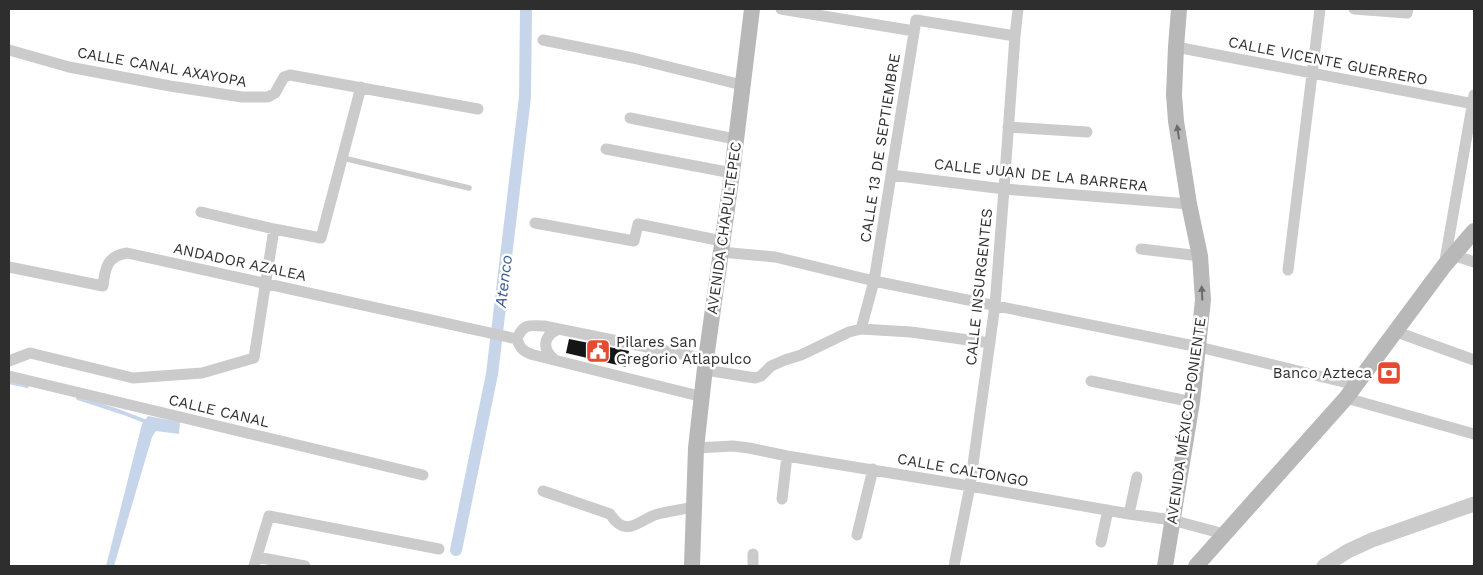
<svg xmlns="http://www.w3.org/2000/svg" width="1483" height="575" viewBox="0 0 1483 575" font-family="'Work Sans',sans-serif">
<rect width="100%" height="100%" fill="#fff"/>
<path fill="#c7d5eb" d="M148 416 180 422 179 434 156 431 152 437 114 566H106L142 424Z"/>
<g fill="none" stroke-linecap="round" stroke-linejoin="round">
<path stroke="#c7d5eb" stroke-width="4" d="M9 382 27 386
M78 398 121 412 147 422"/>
<path stroke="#c7d5eb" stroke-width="12" d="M456 550 492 374 525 97 526 9"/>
</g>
<path fill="#151515" d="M569 339 629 351 626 367 566 353Z"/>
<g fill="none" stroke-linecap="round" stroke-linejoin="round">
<path stroke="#cbcbcb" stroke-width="5.5" d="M343 158 469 188"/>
<path stroke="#cbcbcb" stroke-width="11" d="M781 9 914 31
M1354 9 1407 13 1408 9
M1015 36 916 20 874 281 1199 347 1356 385
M543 40 633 58 742 85
M1176 47 1474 104
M9 50 69 67 170 86 242 97H268L275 93 284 77 290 75 478 109
M630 118 735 139
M1008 127 1087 132
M606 149 732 173
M891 175 1004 189 1189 204
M201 212 274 229 321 238 361 87
M535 223 634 241 638 224 722 241
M1141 249 1200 256
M721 252 775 257 874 281 861 329
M1453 255 1474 262
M1444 266 1474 95
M9 267 103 286C105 268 107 256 127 253L517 339
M1288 270 1320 9
M1394 331 1474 360
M517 339C523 324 529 325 544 326L706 359
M517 339C520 349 524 352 534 355L703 397
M555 360C542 350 542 336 559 329
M9 361 30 353 133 378 202 373 254 358 274 229
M706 370 755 378 761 376 771 366 785 360 801 355 849 332 861 329 911 332 990 343
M9 376 423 475
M1091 381 1192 402
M1346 398 1474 434
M696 448 733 446 749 448 787 456 970 486 1129 514 1172 520 1224 534
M543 491 610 514C627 540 639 519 658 514 669 511 681 510 693 507
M782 499 787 456
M1129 514 1137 477
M857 535 873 469
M1101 542 1108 510
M753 554V566
M257 557 305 566
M254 566 269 516 439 549
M954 566 970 486 995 305 1004 189 1015 36 1018 9"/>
<path stroke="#cbcbcb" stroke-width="15" d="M1324 566 1348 551 1372 540 1474 504"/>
<path stroke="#b8b8b8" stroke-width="16" d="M692 566 696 448 706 359 732 173 752 9
M1165 566 1192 402 1203 300 1200 256 1189 204 1176 121 1174 95 1176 47 1179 9
M1196 566 1346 398 1444 266 1474 231"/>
</g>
<defs><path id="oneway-solid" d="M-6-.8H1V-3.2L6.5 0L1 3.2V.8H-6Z" transform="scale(1.25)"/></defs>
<g fill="#6c6c6c">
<use href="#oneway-solid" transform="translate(1178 132) rotate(-99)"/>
<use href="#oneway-solid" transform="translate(1202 293) rotate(-93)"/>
</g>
<defs>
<symbol id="civic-square" viewBox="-11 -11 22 22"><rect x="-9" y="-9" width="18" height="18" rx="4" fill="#e44b31" stroke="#fff"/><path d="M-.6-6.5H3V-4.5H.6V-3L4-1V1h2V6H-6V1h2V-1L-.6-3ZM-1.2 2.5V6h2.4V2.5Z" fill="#fff"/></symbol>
<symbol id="bank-square" viewBox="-11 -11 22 22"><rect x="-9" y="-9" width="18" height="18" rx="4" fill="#e44b31" stroke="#fff"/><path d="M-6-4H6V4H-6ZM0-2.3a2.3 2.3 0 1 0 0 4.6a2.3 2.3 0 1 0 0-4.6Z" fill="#fff"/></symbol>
</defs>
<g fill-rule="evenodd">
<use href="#civic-square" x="584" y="337" width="28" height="28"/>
<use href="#bank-square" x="1375" y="359" width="28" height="28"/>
</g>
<g text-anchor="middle" stroke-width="5" stroke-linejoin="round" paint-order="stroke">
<g font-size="15" fill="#2e2e2e" stroke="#fff">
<text transform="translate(1328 61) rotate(11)" y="5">CALLE VICENTE GUERRERO</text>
<text transform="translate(162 67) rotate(10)" y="5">CALLE CANAL AXAYOPA</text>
<text transform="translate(880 148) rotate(-81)" y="5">CALLE 13 DE SEPTIEMBRE</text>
<text transform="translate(1041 175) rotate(6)" y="5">CALLE JUAN DE LA BARRERA</text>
<text transform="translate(724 228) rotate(-82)" y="5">AVENIDA CHAPULTEPEC</text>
<text transform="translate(240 262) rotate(12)" y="5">ANDADOR AZALEA</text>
<text transform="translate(979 287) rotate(-84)" y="5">CALLE INSURGENTES</text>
<text transform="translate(219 411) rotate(13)" y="5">CALLE CANAL</text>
<text transform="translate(1186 421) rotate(-82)" y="5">AVENIDA MÉXICO-PONIENTE</text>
<text transform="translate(963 470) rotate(10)" y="5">CALLE CALTONGO</text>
</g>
<g font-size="15" fill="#2e2e2e" stroke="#fff" text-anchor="start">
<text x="616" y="347">Pilares San<tspan x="616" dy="17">Gregorio Atlapulco</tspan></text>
<text x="1372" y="378" text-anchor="end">Banco Azteca</text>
</g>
<g font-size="16" font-style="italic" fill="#3c5d8f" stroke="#fff">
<text transform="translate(503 281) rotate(-83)" y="6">Atenco</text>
</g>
</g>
<rect width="1483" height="575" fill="none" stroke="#2e2e2e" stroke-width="20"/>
</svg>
